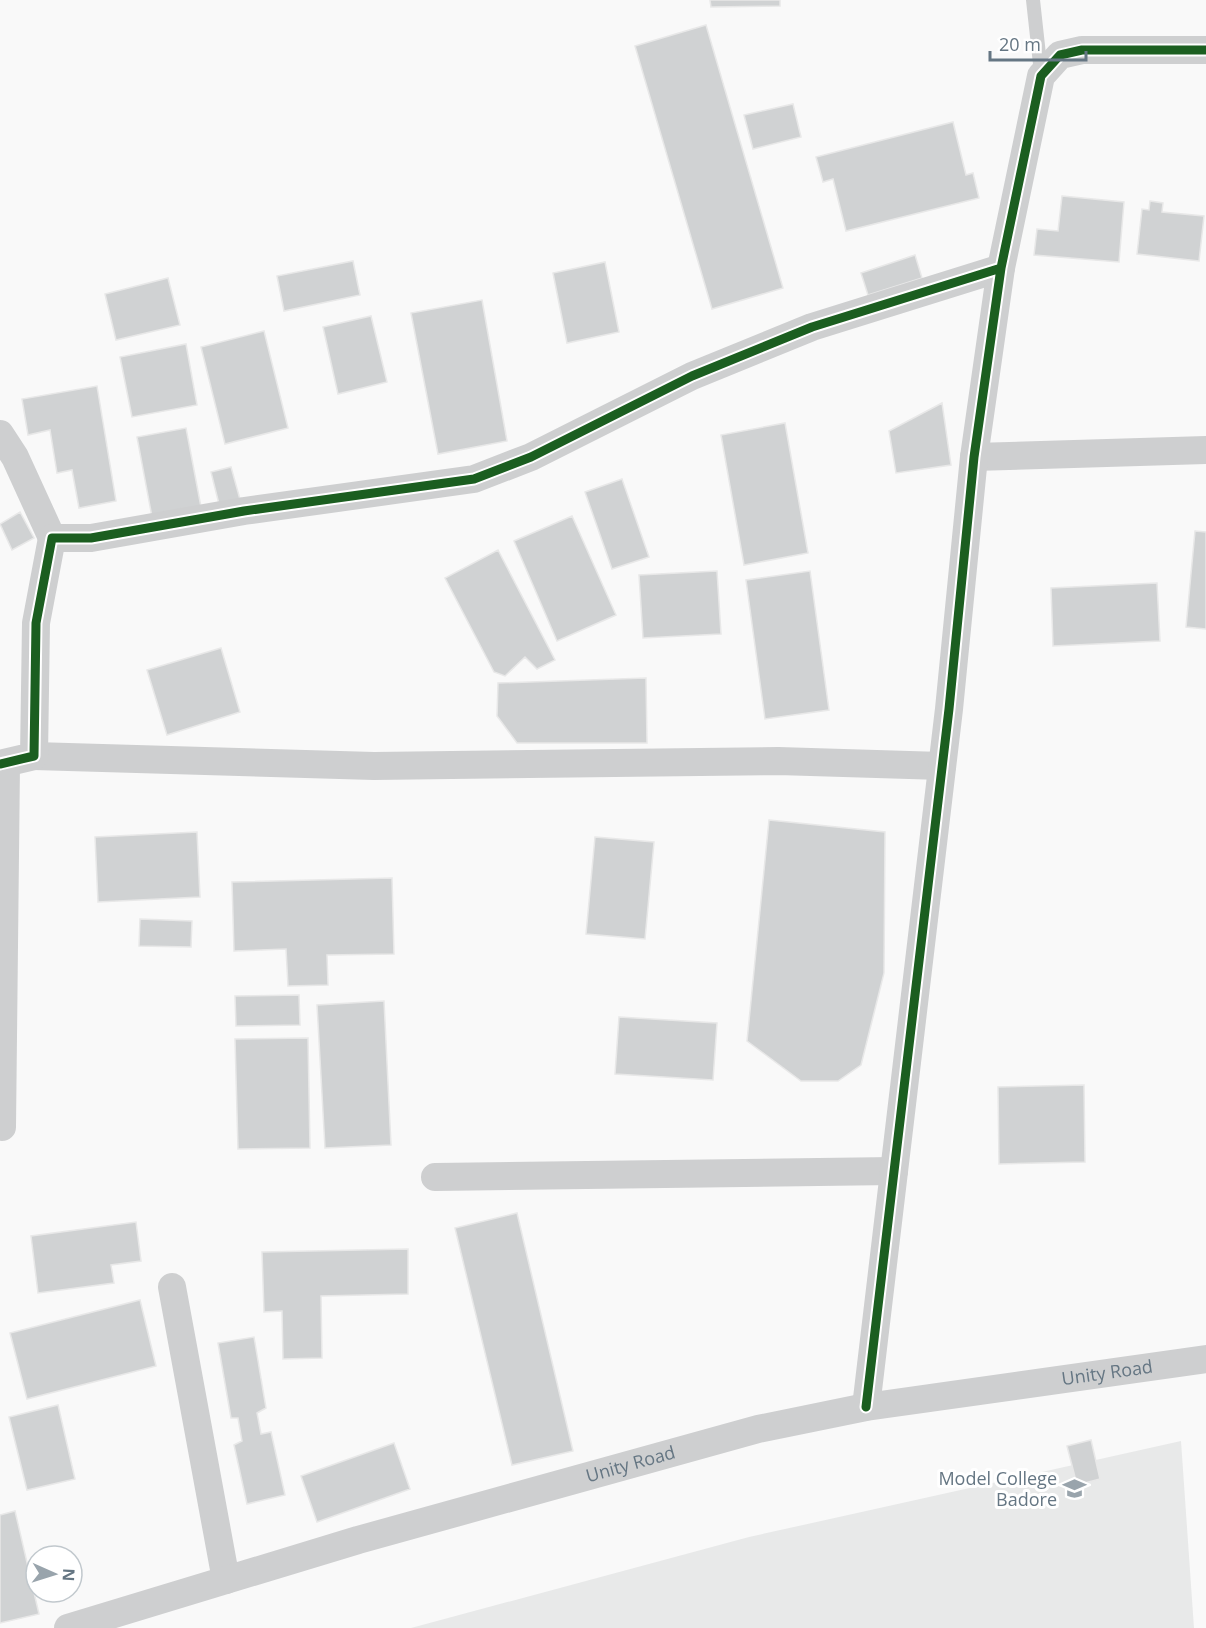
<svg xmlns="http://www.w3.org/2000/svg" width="1206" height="1628" viewBox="0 0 1206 1628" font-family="'Open Sans',sans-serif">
<rect width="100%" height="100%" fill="#f9f9f9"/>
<path fill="#e8e9e9" d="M1181 1441 1194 1628H411L749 1537Z"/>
<path fill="#d0d2d3" stroke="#e8e8e8" stroke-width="1.5" d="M710 0H780V6L711 7Z
M706 25 783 288 712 309 635 46Z
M793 104 801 137 753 149 744 115Z
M953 122 966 175 973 173 979 198 846 231 833 179 823 182 816 157Z
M1062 196 1124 202 1119 262 1034 255 1037 229 1058 231Z
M1150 201 1163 203 1162 212 1204 216 1199 261 1137 254 1142 209 1149 210Z
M915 255 922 278 868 295 861 273Z
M353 261 360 295 284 311 277 276Z
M605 262 619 332 567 343 553 273Z
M168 278 180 325 116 340 105 294Z
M482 300 507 441 438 454 411 313Z
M371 316 387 382 338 394 323 327Z
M264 331 288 428 225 444 201 347Z
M186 344 197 405 132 417 120 357Z
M97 386 116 501 79 508 72 470 57 473 50 430 28 435 22 399Z
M942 403 951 465 896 473 889 431Z
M785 423 808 553 744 565 721 435Z
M186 428 201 507 152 517 137 437Z
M231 467 241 503 220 508 211 472Z
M622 479 649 557 612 569 585 492Z
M20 512 34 538 12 550 0 524Z
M572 516 616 615 557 641 514 541Z
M1195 531 1206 532V629L1186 627Z
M498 550 555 660 537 669 525 657 505 676 494 672 445 578Z
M717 571 721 634 643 638 639 575Z
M810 571 829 710 765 719 746 580Z
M1157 583 1160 641 1053 646 1051 588Z
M221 648 240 712 167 735 147 670Z
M646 678 647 743H517L497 716 498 683Z
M769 820 885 832 884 973 861 1065 838 1081H801L747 1041Z
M197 832 200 897 98 902 95 837Z
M595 837 654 842 645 939 586 934Z
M392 878 394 954 327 955 328 985 288 986 286 949 234 951 232 882Z
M140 919 192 921 191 947 139 946Z
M299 995 300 1025 236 1026 235 996Z
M384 1001 391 1145 325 1148 317 1005Z
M619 1017 717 1023 713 1080 615 1074Z
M308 1038 310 1148 238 1149 235 1039Z
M1084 1085 1085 1162 999 1164 998 1087Z
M517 1213 573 1451 512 1465 455 1228Z
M136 1222 141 1261 111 1265 114 1283 38 1293 31 1236Z
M408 1249V1294L321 1296 322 1358 283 1359 282 1311 264 1312 262 1252Z
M140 1300 156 1366 27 1399 10 1333Z
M254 1337 266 1408 257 1413 261 1434 271 1432 285 1495 247 1504 234 1445 242 1441 238 1418H231L218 1343Z
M58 1405 75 1479 27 1490 9 1417Z
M1091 1440 1100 1479 1077 1485 1067 1446Z
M394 1443 410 1489 317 1522 301 1476Z
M15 1511 39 1614 0 1623V1515Z"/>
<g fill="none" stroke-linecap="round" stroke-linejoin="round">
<path stroke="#cecfd0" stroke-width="14" d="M1033 0 1041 73"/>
<g stroke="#cecfd0" stroke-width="28">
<path d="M0 434 15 457 52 538"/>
<path d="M974 457 1206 450"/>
<path d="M34 756 374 766 778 761 942 766"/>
<path d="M0 764 34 756 36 623 52 538H91L244 511 474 479 531 457 692 376 812 327 1001 268"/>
<path d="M2 1127 6 764"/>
<path d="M435 1177 894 1171"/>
<path d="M172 1287 226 1580"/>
<path d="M866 1407 949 709 974 457 1001 268 1041 76 1060 55 1082 50H1206"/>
<path id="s1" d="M68 1628 358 1540 758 1429 866 1407 1206 1359"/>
</g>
<defs>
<path id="cycleway" d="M0 764 34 756 36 623 52 538H91L244 511 474 479 531 457 692 376 812 327 1001 268
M866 1407 949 709 974 457 1001 268 1041 76 1060 55 1082 50H1206"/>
</defs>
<use href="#cycleway" stroke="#fff" stroke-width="13"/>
<use href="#cycleway" stroke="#1b5e20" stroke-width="9"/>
</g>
<defs>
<symbol id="school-bare" viewBox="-9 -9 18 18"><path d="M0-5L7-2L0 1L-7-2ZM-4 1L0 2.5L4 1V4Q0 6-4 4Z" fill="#99a4ac" stroke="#fff" stroke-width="2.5" paint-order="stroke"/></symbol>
</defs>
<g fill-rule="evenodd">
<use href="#school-bare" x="1058" y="1472" width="33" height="33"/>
</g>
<g text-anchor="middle" stroke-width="6" stroke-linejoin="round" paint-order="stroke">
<g font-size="18" fill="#657683" stroke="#fff">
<text dy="6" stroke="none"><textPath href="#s1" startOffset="1072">Unity Road</textPath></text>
<text dy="6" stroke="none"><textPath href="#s1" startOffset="586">Unity Road</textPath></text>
</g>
<g font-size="18" fill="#657683" stroke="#fff" text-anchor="end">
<text x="1057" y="1485">Model College<tspan x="1057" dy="21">Badore</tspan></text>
</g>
</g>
<g transform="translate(54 1574) rotate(93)"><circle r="28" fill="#ffffff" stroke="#c1c8cd" stroke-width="1.5"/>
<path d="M0-4.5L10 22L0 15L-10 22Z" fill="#99a4ac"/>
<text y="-9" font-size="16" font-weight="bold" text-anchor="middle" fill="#657683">N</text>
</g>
<path d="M990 51v9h96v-9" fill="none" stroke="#657683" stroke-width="3"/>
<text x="999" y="51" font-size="18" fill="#657683" stroke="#ffffff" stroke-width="4.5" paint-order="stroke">20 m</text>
</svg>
